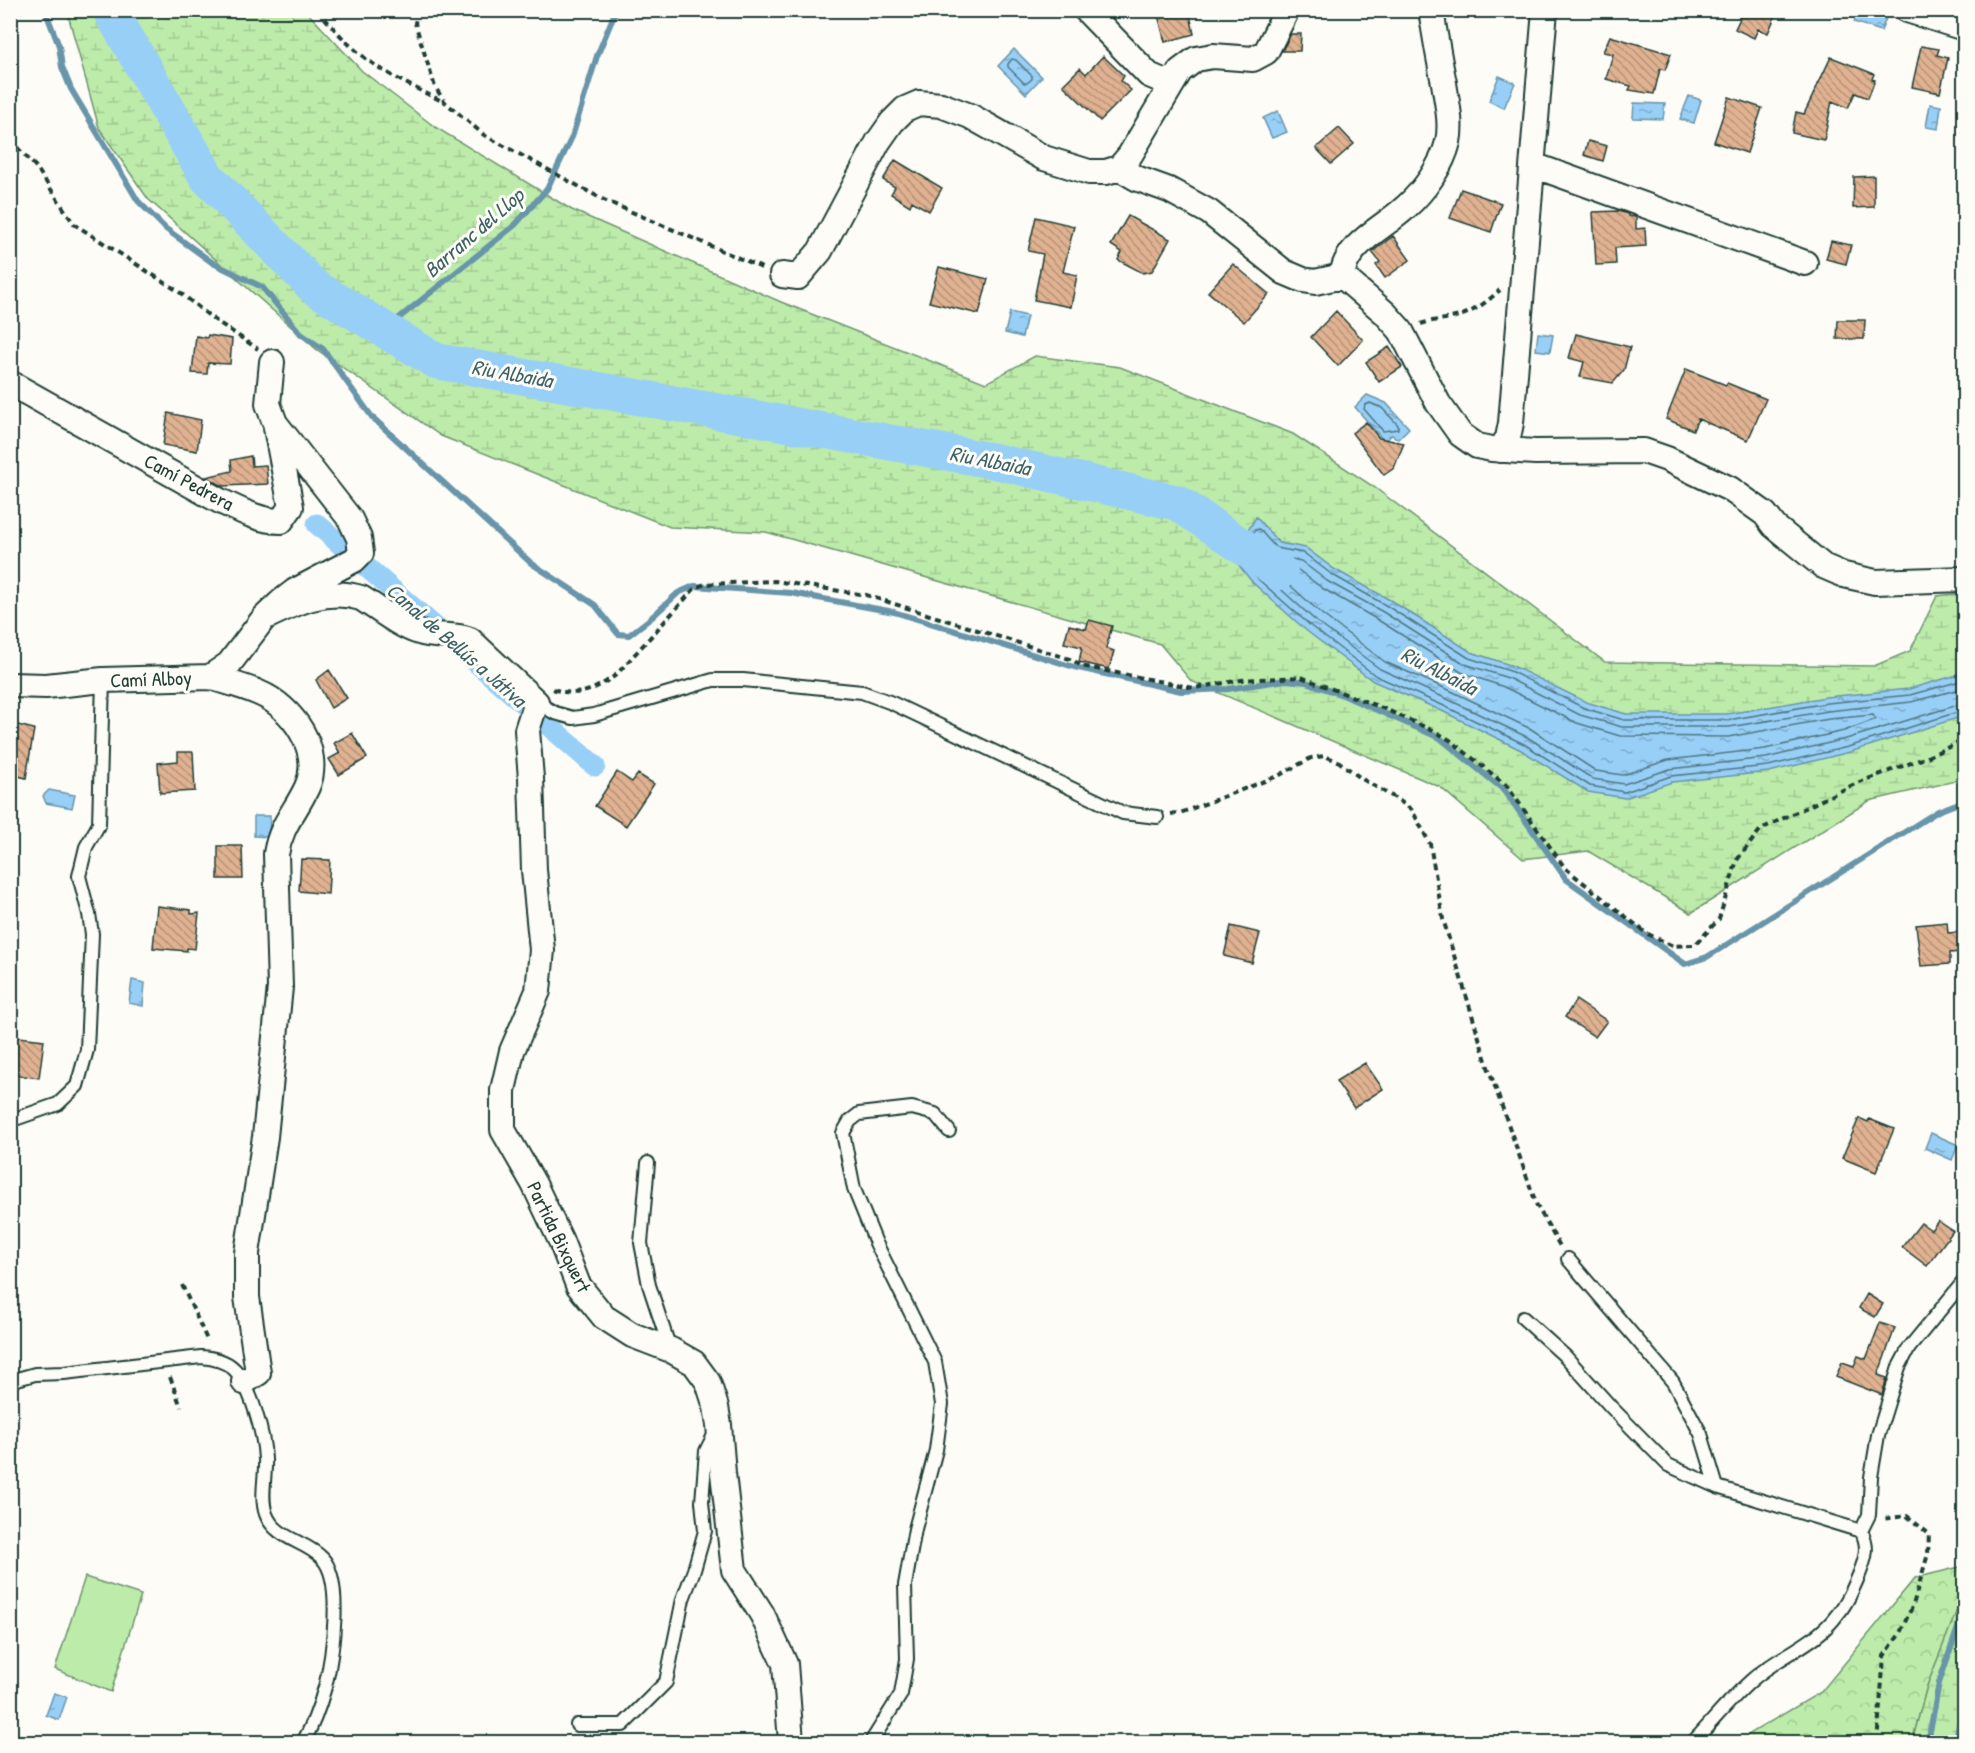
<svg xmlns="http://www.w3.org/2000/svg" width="1975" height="1753" viewBox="0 0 1975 1753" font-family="'Patrick Hand',sans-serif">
<defs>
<pattern id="forest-crowns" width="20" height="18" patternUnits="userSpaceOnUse" patternTransform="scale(1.5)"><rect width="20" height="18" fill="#bdebaa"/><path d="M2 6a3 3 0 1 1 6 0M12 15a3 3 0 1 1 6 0" fill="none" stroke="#a2ca93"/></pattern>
<pattern id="wetland-marsh" width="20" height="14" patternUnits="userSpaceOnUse" patternTransform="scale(1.5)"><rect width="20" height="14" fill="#bdebaa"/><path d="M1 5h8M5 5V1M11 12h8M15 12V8" fill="none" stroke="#a2ca93"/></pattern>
<pattern id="water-ripples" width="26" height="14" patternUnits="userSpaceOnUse" patternTransform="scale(1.5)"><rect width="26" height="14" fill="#98cff7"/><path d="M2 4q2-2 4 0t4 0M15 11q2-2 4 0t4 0" fill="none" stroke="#7ba9c9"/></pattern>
<pattern id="building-back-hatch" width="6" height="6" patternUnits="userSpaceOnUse" patternTransform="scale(1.5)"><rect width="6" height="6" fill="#e0b291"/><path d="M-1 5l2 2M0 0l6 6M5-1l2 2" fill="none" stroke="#b59277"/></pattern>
</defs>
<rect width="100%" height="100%" fill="#fdfcf7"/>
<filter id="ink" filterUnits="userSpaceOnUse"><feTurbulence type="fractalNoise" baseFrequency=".0167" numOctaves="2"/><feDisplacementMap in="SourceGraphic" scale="12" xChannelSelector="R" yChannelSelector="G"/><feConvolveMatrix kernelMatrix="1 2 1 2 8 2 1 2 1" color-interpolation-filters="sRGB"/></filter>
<g filter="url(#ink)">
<path fill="url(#forest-crowns)" stroke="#6e946f" stroke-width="1.5" d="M1964 1566V1593L1927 1686 1912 1742H1740L1751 1733 1821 1692 1915 1578Z"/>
<path fill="url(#wetland-marsh)" stroke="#6e946f" stroke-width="1.5" d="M67 11H306L362 71 435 127 572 210 781 302 986 383 1035 356 1120 367 1293 434 1374 487 1605 662 1874 666 1910 651 1937 596 1964 593V779L1869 801 1691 913 1588 851 1523 859 1440 787 1191 681 1160 644 766 532 670 527 441 436 316 349 148 199 99 128Z
M1964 1592V1742H1912L1927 1686Z"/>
<path fill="#bdebaa" stroke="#6e946f" stroke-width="1.5" d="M85 1577 141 1595 111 1692 55 1669Z"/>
<path fill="url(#water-ripples)" stroke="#6895a9" stroke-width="1.5" d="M1858 11H1865L1886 18 1881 31 1854 22Z
M1014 49 1042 77 1026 94 998 66Z
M1499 76 1515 83 1504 108 1489 101Z
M1689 96 1701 100 1694 123 1680 119Z
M1634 103 1665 104 1663 119 1633 118Z
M1930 104 1941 106 1938 129 1926 127Z
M1278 111 1287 132 1272 138 1263 118Z
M1010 312 1027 316 1022 337 1005 333Z
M1538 333 1553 335 1550 352 1536 350Z
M1367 395 1386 403 1409 428 1398 439 1392 435 1384 441 1355 407Z
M1256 517 1279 543 1306 548 1334 569 1390 600 1471 652 1513 666 1586 702 1626 714H1727L1826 697 1909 689 1964 673V716L1850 752 1769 772 1672 782 1625 798 1588 792 1521 750 1440 710 1373 681 1308 632 1253 583 1232 557Z
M49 790 75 795 72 808 46 803 43 796Z
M254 816H270L269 837 254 836Z
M132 980 145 983 143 1006 129 1003Z
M1931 1133 1958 1145 1952 1160 1925 1148Z
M1964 1692V1742H1953Z
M54 1693 67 1697 59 1720 46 1715Z"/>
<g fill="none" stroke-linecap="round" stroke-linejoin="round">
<path stroke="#4f7782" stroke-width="1.5" d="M1012 59 1016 60 1032 76V79L1027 83H1024L1008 67V64Z
M1370 403 1382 408 1398 425V429L1383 431 1364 409 1365 405Z
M1276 565 1297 569 1322 588 1378 620 1461 672 1504 687 1577 723 1620 736 1728 737 1829 719 1873 715 1876 719 1844 731 1765 749 1668 760 1623 775 1596 771 1531 729 1449 690 1385 662 1323 615 1273 570V566Z
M1964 680 1910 695 1827 703 1728 720H1624L1584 708 1510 671 1469 658 1387 606 1331 574 1304 553 1276 548 1259 529 1255 530 1240 556 1258 579 1312 627 1376 676 1442 705 1524 744 1590 786 1625 792 1671 776 1768 766 1848 747 1964 710
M1964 688 1911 702 1828 711 1729 727H1622L1580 715 1508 678 1465 664 1383 612 1327 581 1301 561 1274 555 1259 542 1249 555 1263 573 1317 622 1380 669 1445 698 1527 737 1593 779 1624 784 1670 769 1766 758 1846 739 1964 703"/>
<path stroke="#6895a9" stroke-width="6" d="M45 10 59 46 62 67 71 89 138 201 166 229 213 263 262 287 301 334 323 349 372 417 531 563 595 605 618 634 629 635 651 618 678 593 694 586 791 593 894 612 1074 667 1181 691 1228 689 1286 680 1306 682 1345 696 1440 738 1505 791 1566 879 1685 964 1707 957 1938 811 1964 801
M384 330 515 225 547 189 572 137 597 56 616 10
M1928 1742 1939 1683 1964 1610"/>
<path stroke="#98cff7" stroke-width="21" d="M317 524 595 766"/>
<path stroke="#98cff7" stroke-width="36" d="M110 10 207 177 314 287 436 361 994 461 1178 503 1280 572"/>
</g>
<path fill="url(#building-back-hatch)" stroke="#1f3d34" stroke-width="1.5" d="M1176 10H1189L1194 34 1165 42 1158 15Z
M1744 10H1778L1768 33 1758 29 1754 38 1735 29Z
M1291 34H1301L1300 51H1282Z
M1610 36 1671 54 1665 70 1660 69 1654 94 1629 90 1631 86 1606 79 1613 54 1603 52Z
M1921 46 1939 49 1937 55 1948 58 1940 93 1912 87Z
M1103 56 1124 76 1121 81 1131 90 1100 121 1063 85 1080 68 1086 74Z
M1831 57 1874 74 1872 79 1875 80 1868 98 1855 93 1848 108 1832 101 1824 140 1792 133 1796 112 1804 114Z
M1729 97 1762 108 1747 153 1714 142Z
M1339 128 1354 144 1331 164 1316 148Z
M1588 141 1607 146 1603 161 1584 155Z
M895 160 942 188 929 211 912 201 910 206 891 194 895 187 883 180Z
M1874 176V207L1853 208 1854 177Z
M1461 189 1501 203 1491 232 1450 218Z
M1618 211 1628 214V216L1636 217V229L1645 228 1646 246 1615 248 1616 264 1596 265 1593 212Z
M1128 216 1170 239 1152 271 1143 273 1118 260 1122 252 1111 245Z
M1036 217 1074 226 1063 272 1077 275 1071 307 1034 300 1043 254 1028 251Z
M1393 236 1410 260 1385 278 1376 265 1380 262 1372 252Z
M1831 241 1851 245 1846 264 1826 259Z
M1233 264 1269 294 1244 322 1208 292Z
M939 267 988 279 979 314 929 302Z
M1336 311 1363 340 1338 366 1311 337Z
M1838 320H1865L1864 339H1837Z
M1576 334 1630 347 1624 370 1613 383 1580 377 1584 362 1569 358Z
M208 335 232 339 230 364 208 363 207 374 192 373 196 336 207 338Z
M1389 347 1402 367 1379 382 1366 362Z
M1686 369 1726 385 1727 383 1766 399 1748 440 1698 419 1693 430 1666 419Z
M168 413 201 420 197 451 163 445Z
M1366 422 1379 438 1404 443 1394 468 1384 475 1352 433Z
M251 456 252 466 266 465 268 484 223 486 206 477 232 471 231 460Z
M1089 620 1112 626 1106 648 1114 651 1109 669 1079 662 1082 647 1064 643 1069 625 1086 629Z
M329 670 347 698 331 708 316 680Z
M10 723 34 729 26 778 10 774Z
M352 733 367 758 339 775 329 759 340 753 334 743Z
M178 752H193L195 791 160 793 158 763 178 761Z
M617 772 632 782 638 774 654 784 626 826 595 806Z
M218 846H242L243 879H218Z
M301 859 330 860 328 894 299 891Z
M157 906 191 910V914L199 913 195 949 187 948V951L153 948Z
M1947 922 1948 933 1958 932 1960 952 1950 953V964L1921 966 1916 925Z
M1231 926 1260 933 1252 963 1224 956Z
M1576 1000 1607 1021 1595 1037 1565 1017Z
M10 1036 44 1040 39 1078 10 1074Z
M1365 1063 1383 1089 1354 1108 1336 1081Z
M1859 1118 1868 1122 1869 1119 1894 1129 1876 1172 1842 1158Z
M1938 1221 1953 1231 1927 1266 1902 1247 1921 1223 1931 1230Z
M1867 1294 1883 1304 1875 1317 1859 1308Z
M1880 1323 1895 1328 1878 1375 1887 1378 1882 1395 1836 1377 1842 1362 1854 1366 1858 1356 1866 1359Z"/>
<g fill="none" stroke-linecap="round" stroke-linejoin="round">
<defs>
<path id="lane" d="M536 702 555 713 573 718 594 715 713 680H743L862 692 892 703 1123 813 1157 817
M18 1118 58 1104 77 1086 87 1050 92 934 89 914 79 876 86 847 99 824 103 680
M648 1163 641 1243 649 1285 670 1349
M1568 1259 1673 1382 1701 1434 1717 1487
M1523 1318 1566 1357 1611 1407 1668 1465 1717 1487 1861 1531C1870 1546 1865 1560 1859 1575 1853 1589 1847 1603 1837 1615 1816 1644 1779 1656 1753 1679 1731 1698 1713 1721 1693 1742
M10 1381 35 1374 64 1373 201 1357C213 1358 225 1360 234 1369 251 1386 264 1435 265 1459 266 1476 260 1497 266 1514 275 1539 306 1541 322 1558 344 1580 332 1659 325 1687 320 1705 312 1727 303 1742
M1861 1531 1869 1515 1871 1477 1878 1435 1899 1367 1909 1348 1964 1281
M577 1725H623L666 1682 683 1599 694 1570 705 1531 702 1502 706 1451 716 1431
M871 1742 901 1694 907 1659 905 1585 915 1529 936 1450 942 1404 935 1362 876 1243 854 1189 843 1133 850 1121 859 1114 912 1108 935 1114 949 1131"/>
<path id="street" d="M1086 10 1149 75 1163 81 1174 79
M1431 10C1435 35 1439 59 1444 83 1447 103 1452 123 1448 142 1442 166 1424 191 1406 207 1384 228 1346 243 1342 276L1385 313 1401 331 1438 403 1460 434 1477 446 1492 449 1535 452 1644 451 1667 459 1730 489 1765 514 1774 526 1823 566 1844 575 1875 582 1964 579
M1907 10 1964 28
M1533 165 1805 263
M1119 168 1136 178 1169 190 1209 212 1284 272 1303 280 1315 282 1342 276
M782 275 798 277 820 251 878 142 892 122 905 109 919 103 941 105 970 116 1044 158 1089 172H1106L1119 168 1130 155 1180 71 1196 59 1213 56 1253 59 1266 52 1287 10
M10 383 218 500C238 509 258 521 281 521L291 507 276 428
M1500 450 1508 438 1511 423 1545 10
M264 618C295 603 326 587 361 598 379 609 398 625 419 632 435 638 453 633 470 640L536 702 527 730 531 778 534 870 542 950 538 991 512 1051 503 1090V1130L534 1184 561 1241 578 1285 604 1317 632 1335 671 1350 694 1363 708 1382 716 1407 719 1425 723 1473 734 1570 762 1614 785 1664 791 1742
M210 677C226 682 243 686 259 693 293 707 323 751 307 787 295 813 281 824 276 854L280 987 265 1137 247 1253V1297L258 1373 244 1382
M10 685 46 686 103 680 210 677 229 664 264 618 282 601 295 591 354 560 361 553 359 538 350 519 275 423 268 404 272 362"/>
</defs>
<use href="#lane" stroke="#1f3d34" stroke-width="16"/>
<use href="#street" stroke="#1f3d34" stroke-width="28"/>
<path stroke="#1f3d34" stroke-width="4" stroke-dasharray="6 4.5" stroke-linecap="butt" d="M318 10C332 27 348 45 365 58 389 76 417 89 444 102
M418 10 415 23 435 87 445 102 484 135 604 200 762 268
M10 140 36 167 74 224 178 291 212 318 258 349
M1421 324C1432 320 1443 320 1455 317 1473 313 1487 302 1500 290
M553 689C580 698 594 690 616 675L695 588 705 584 775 581 866 595 1073 660 1081 666 1194 688 1241 680 1301 677 1385 709 1436 732 1450 740 1507 786 1565 868 1646 933 1673 946 1695 945 1719 919 1737 860 1761 829 1857 783 1927 757 1964 740
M1171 814 1183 812 1278 776 1311 758 1324 756 1338 761 1362 779 1397 799 1412 810 1430 844 1443 919 1487 1064 1537 1206 1561 1248
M182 1285 208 1342
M170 1377 181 1407
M1877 1742 1884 1656 1899 1635 1913 1605 1928 1554 1929 1534 1907 1516 1882 1519"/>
<use href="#lane" stroke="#fdfcf7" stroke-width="12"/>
<use href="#street" stroke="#fdfcf7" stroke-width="24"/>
</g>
</g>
<g text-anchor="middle" stroke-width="6" stroke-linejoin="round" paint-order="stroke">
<g font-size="20" fill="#1f3d34" stroke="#fdfcf7">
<text transform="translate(189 482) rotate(28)" y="7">Camí Pedrera</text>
<text transform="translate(151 679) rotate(-2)" y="7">Camí Alboy</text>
<text transform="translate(559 1237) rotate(64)" y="7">Partida Bixquert</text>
</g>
<g font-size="21" font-style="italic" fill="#3d6265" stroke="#fdfcf7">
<text transform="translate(474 233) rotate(-41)" y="7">Barranc del Llop</text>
<text transform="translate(512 374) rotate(10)" y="7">Riu Albaida</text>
<text transform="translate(990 461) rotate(11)" y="7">Riu Albaida</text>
<text transform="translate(456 645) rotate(41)" y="7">Canal de Bellús a Játiva</text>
<text transform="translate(1439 671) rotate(27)" y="7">Riu Albaida</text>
</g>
</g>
<rect width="1975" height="1753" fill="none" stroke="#fdfcf7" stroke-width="36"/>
<rect x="18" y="18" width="1939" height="1717" fill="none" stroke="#1f3d34" stroke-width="2" filter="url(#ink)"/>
</svg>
